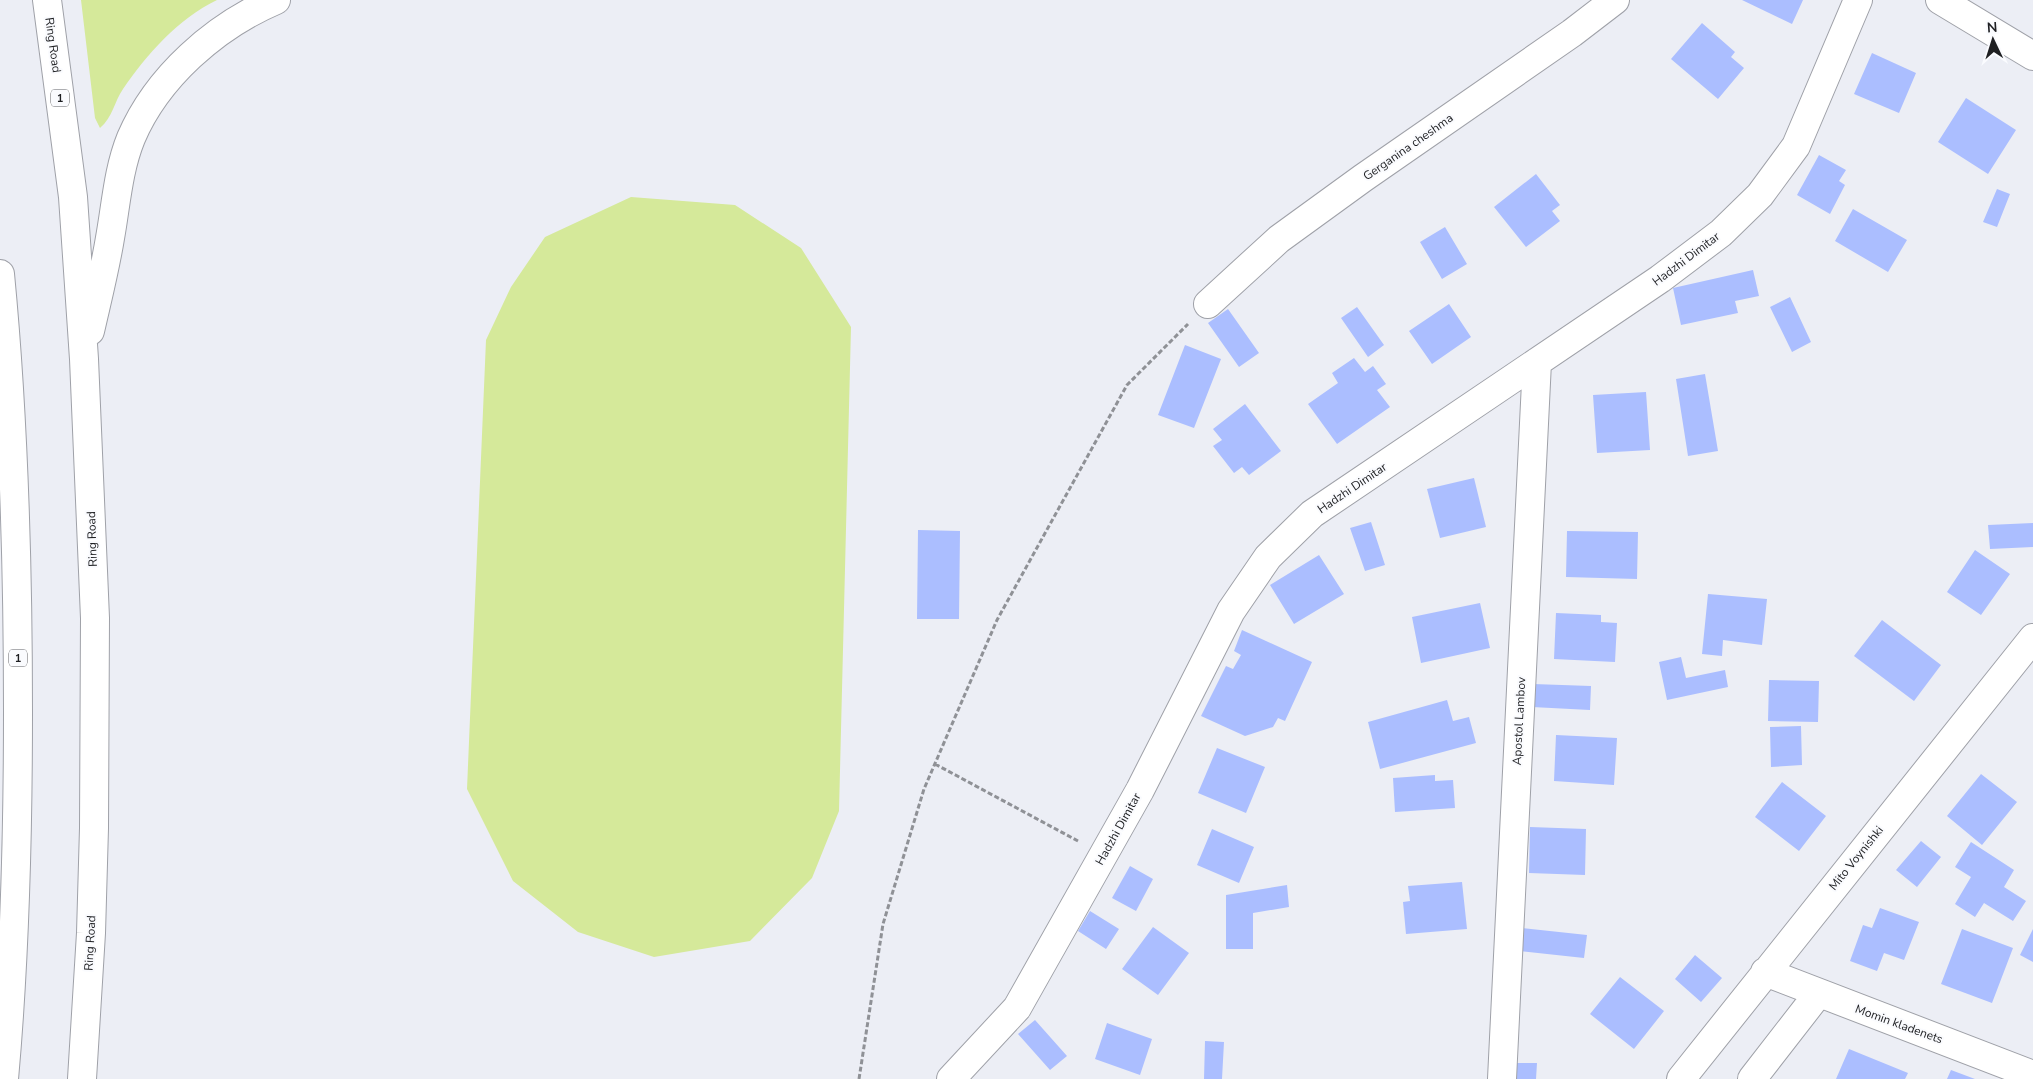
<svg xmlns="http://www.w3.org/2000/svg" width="2033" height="1079" viewBox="0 0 2033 1079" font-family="'Nunito Sans',sans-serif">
<rect width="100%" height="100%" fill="#eceef5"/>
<path fill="#d5e99a" d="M81 0H217C178 19 147 54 123 89 114 102 113 117 100 128L95 118Z
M631 197 735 205 801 248 851 327 839 811 812 878 750 941 654 957 578 932 513 881 467 789 486 340 511 287 545 237Z"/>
<path fill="#abbeff" d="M1742 0H1803L1792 24Z
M1702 23 1735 52 1731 57 1744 68 1718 99 1671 59Z
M1872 53 1916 73 1899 113 1854 94Z
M1966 98 2016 130 1988 174 1938 142Z
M1819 155 1846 170 1839 181 1845 185 1830 214 1797 195Z
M1536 174 1560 205 1552 211 1560 221 1526 247 1494 207Z
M1997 189 2010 194 1997 227 1983 222Z
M1853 209 1907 240 1888 272 1835 241Z
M1445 227 1467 264 1442 279 1420 242Z
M1753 270 1759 296 1735 301 1738 313 1681 325 1673 288Z
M1790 297 1811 342 1792 352 1770 307Z
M1449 304 1471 337 1432 364 1409 331Z
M1357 307 1384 345 1368 357 1341 318Z
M1228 309 1259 353 1239 367 1208 323Z
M1185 345 1221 359 1194 428 1158 415Z
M1354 358 1365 372 1373 366 1386 384 1377 390 1390 407 1337 444 1308 404 1338 383 1332 373Z
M1705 374 1718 451 1688 456 1676 379Z
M1646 392 1650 450 1597 453 1593 395Z
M1245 404 1281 451 1249 475 1242 467 1234 473 1213 446 1222 440 1213 429Z
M1474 478 1486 527 1440 538 1427 489Z
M1371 522 1385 565 1365 571 1350 528Z
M2033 523V547L1990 549 1988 525Z
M918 530 960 531 959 619H917Z
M1567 531 1638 532 1637 579 1566 577Z
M1975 550 2010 574 1981 615 1947 592Z
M1319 555 1344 594 1294 624 1270 585Z
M1708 594 1767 599 1762 645 1723 640 1722 656 1702 654Z
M1480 603 1490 648 1421 663 1412 617Z
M1556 613 1601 615V622L1617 623 1615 662 1554 659Z
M1882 620 1941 665 1914 701 1854 656Z
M1242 630 1312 662 1285 721 1278 718 1273 727 1245 736 1201 716 1226 666 1233 669 1241 655 1234 651Z
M1681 657 1686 678 1725 670 1728 687 1667 700 1659 662Z
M1769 680 1819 681 1818 722 1768 721Z
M1533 684 1591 686 1590 710 1532 707Z
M1447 700 1453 721 1469 717 1476 743 1380 769 1368 722Z
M1801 726 1802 765 1771 767 1770 727Z
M1556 735 1617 738 1614 785 1554 781Z
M1217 748 1265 767 1246 813 1198 793Z
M1981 774 2017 802 1982 845 1947 816Z
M1435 775V781L1453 780 1455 808 1395 812 1393 778Z
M1782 782 1826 816 1799 851 1755 817Z
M1530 827 1586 829 1585 875 1529 873Z
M1212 829 1254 847 1239 883 1197 865Z
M1921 841 1941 857 1917 887 1896 870Z
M1971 842 2014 870 2004 887 2026 901 2013 921 1984 903 1975 917 1955 904 1971 877 1955 867Z
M1130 866 1153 879 1136 911 1112 898Z
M1462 882 1467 929 1406 934 1403 902 1410 901 1408 886Z
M1287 885 1289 907 1253 913V949H1226V895Z
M1880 908 1919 922 1904 960 1884 953 1877 971 1850 961 1863 925 1872 928Z
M1090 911 1119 929 1106 949 1078 931Z
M1153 927 1189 953 1158 995 1122 969Z
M1522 928 1587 935 1584 958 1520 951Z
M1962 929 2013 948 1992 1003 1941 984Z
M2033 929V962L2020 955Z
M1695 955 1722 978 1701 1002 1675 979Z
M1620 977 1664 1011 1634 1049 1590 1014Z
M1035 1020 1067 1056 1050 1070 1018 1034Z
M1107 1023 1152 1039 1140 1075 1095 1059Z
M1205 1041 1224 1042 1222 1079H1204Z
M1849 1049 1908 1073 1905 1079H1836Z
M1513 1063H1537L1536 1079H1513Z
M1951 1070 1975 1079H1947Z"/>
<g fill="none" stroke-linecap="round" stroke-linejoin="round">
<defs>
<path id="minor" d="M1208 304 1279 239 1363 178 1572 33 1615 0
M1765 972 2033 1075
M951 1079 1017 1008 1140 790 1231 611 1268 557 1312 514 1660 279 1721 233 1760 195 1796 146 1858 0
M1502 1079 1537 362
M1681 1079 2033 638
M1752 1079 1818 994"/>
<path id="tertiary" d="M1940 0 2033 56"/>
<path id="trunk" d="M47 0 73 197 84 359 95 618 94 828 91 933 82 1079
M0 274C14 419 18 565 18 711 18 834 15 957 4 1079
M90 331C97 300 105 269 110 238 116 205 118 170 131 138 157 77 215 26 276 0"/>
</defs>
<use href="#minor" stroke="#9fa1a8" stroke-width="30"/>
<use href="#tertiary" stroke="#9fa1a8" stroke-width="30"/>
<use href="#trunk" stroke="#9fa1a8" stroke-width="30"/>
<path stroke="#8f9196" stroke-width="3" stroke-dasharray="5 2.5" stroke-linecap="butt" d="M935 764 1078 841
M859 1079 883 924 924 789 997 620 1127 385 1188 324"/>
<use href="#minor" stroke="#fff" stroke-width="28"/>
<use href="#tertiary" stroke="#fff" stroke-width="28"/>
<use href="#trunk" stroke="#fff" stroke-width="28"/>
</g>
<g text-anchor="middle" stroke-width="4" stroke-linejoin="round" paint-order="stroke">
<g fill="#fafbfe" stroke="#606164" stroke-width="1">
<rect x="51" y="89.5" width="18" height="17" rx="4"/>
<rect x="9" y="649.5" width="18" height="17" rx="4"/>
</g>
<g font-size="11" font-weight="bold" fill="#1e1f22">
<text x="60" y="102">1</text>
<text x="18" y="662">1</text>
</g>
<g font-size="12" fill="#1e1f22" stroke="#fafbfe">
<text transform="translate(53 45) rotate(82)" y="4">Ring Road</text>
<text transform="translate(1408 147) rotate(-35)" y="4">Gerganina cheshma</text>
<text transform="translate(1686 259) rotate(-37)" y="4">Hadzhi Dimitar</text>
<text transform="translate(1352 488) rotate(-34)" y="4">Hadzhi Dimitar</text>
<text transform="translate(92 539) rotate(-92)" y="4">Ring Road</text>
<text transform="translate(1519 721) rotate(-87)" y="4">Apostol Lambov</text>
<text transform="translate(1118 829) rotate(-61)" y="4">Hadzhi Dimitar</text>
<text transform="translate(1856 858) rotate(-51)" y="4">Mito Voynishki</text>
<text transform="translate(90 943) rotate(-87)" y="4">Ring Road</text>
<text transform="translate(1899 1024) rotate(20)" y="4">Momin kladenets</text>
</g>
</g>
<g transform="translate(1993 40) rotate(356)" stroke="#fafbfe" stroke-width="4" paint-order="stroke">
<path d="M0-4L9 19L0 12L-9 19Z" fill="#1e1f22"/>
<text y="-8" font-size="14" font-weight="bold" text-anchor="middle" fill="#1e1f22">N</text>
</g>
</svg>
